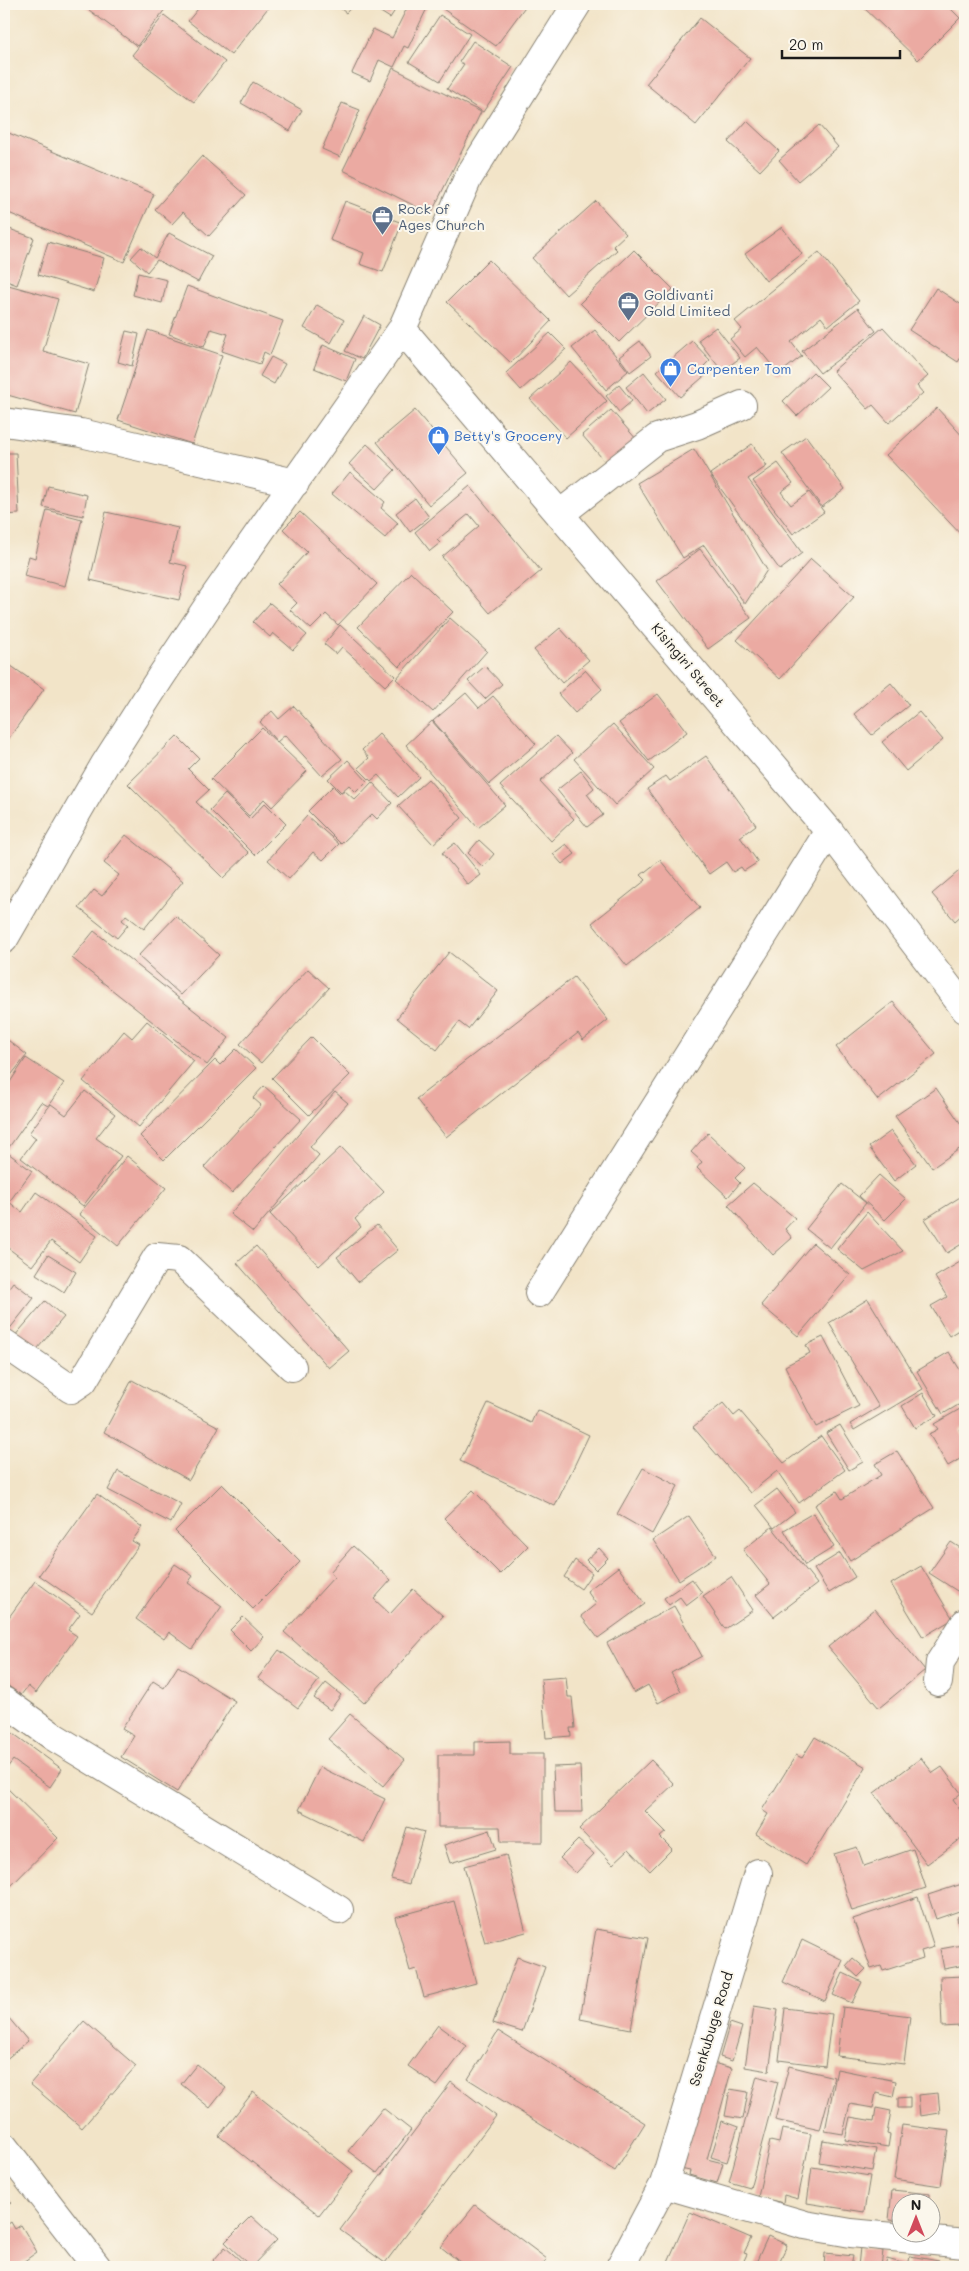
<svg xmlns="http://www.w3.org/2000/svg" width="969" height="2271" viewBox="0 0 969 2271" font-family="Mali,sans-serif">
<rect width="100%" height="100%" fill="#fbf7ec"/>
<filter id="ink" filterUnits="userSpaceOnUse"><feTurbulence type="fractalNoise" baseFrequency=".02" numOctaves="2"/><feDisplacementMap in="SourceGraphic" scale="10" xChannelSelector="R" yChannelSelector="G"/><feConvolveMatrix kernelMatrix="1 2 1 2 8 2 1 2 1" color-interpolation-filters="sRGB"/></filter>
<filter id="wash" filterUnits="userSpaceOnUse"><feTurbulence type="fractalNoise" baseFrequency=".0096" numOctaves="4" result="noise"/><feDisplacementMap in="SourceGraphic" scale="20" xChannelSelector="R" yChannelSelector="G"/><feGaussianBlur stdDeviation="1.12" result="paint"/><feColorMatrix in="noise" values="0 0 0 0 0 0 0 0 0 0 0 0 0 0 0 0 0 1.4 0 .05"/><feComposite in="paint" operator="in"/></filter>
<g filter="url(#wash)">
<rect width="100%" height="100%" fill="#f2e4c8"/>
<g id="blocks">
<path fill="#ebaaa2" d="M81 4H169L137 46Z
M202 4H271L231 55 188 21Z
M335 4H354L346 13Z
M368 4H399L390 18Z
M409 4H429L408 48 404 46 394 67 379 60 370 81 352 73 373 29 392 38Z
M447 4H527L496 46 443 9Z
M860 4H946L960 18 918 60Z
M164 15 225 62 194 102 132 55Z
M440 15 470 34 440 81 409 62Z
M700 18 750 58 696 125 646 84Z
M473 41 513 67 483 112 447 89 464 64 459 62Z
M393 68 481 112 431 214 343 170Z
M253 82 302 110 290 131 241 103Z
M342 103 360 110 340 157 322 149Z
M747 121 779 151 760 171 728 142Z
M819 125 838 147 798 181 779 160Z
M4 131 154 194 124 262 4 211Z
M202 156 246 195 209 236 183 212 172 224 155 209Z
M345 201 402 223 383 272 360 264 364 253 330 240Z
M596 201 626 234 613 246 617 250 566 295 532 258Z
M4 227 34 238 17 285 4 280Z
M782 227 802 254 766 281 745 254Z
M169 233 212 256 198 282 157 260 147 272 131 258 141 247 155 258Z
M48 242 104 258 94 292 38 275Z
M634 250 673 289 619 342 580 303Z
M819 252 859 301 828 326 821 317 791 342 802 356 779 374 757 347 745 357 730 339 742 329 735 321Z
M489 260 551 321 511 363 447 302Z
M138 273 167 280 162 303 133 295Z
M5 284 58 299 43 351 89 364 75 414 4 394Z
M187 286 283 321 270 355 264 352 260 364 222 351 228 334 211 329 204 347 169 334Z
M936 288 965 307V351L958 362 909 330Z
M317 305 344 320 331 343 304 328Z
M858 308 876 331 820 373 802 351Z
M364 316 380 325 362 359 345 351Z
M716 327 740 358 722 371 698 340Z
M883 327 928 376 917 386 923 393 889 423 873 405 868 409 833 371Z
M148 330 222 355 192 444 118 420Z
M595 330 628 371 606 390 572 348Z
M126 331 139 334 132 366 118 362Z
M550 333 566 349 521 390 506 373Z
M640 341 651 356 630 372 619 357Z
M692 341 710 360 704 366 709 372 680 397 657 371Z
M323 345 355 359 346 381 314 368Z
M271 357 285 364 274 384 260 376Z
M571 362 607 401 566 438 530 399Z
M644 372 666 399 647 414 626 387Z
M813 372 828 387 797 416 783 401Z
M619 385 632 401 619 412 606 396Z
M937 408 965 439V539L886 455Z
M415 410 468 473 429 505 377 442Z
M611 410 637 440 608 465 582 435Z
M806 436 845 489 822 507 782 453Z
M367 444 395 470 377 489 349 464Z
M752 444 767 466 748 479 802 553 780 570 710 474Z
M694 449 767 570 745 604 704 545 683 558 637 483Z
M4 453H16L19 514 4 515Z
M778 463 793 483 781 492 791 505 809 492 824 512 793 534 753 481Z
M350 472 385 502 381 508 398 523 385 538 332 494Z
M48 486 87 495 83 516 43 507Z
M470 486 541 571 490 613 442 557 479 526 469 514 437 540 440 543 430 551 415 532Z
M415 498 429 517 410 532 396 513Z
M47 510 82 519 65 586 24 576 29 556 35 558Z
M106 512 178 528 170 562 187 566 179 600 90 580Z
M300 512 377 584 338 625 326 614 311 629 290 610 297 603 277 584 307 552 283 529Z
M700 549 751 618 708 649 657 581Z
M811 559 854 597 780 679 737 640Z
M411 572 453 612 399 667 358 627Z
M270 603 307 635 293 650 273 633 270 637 253 622Z
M450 618 487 651 433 712 396 679Z
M340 625 395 676 385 686 342 647 336 654 324 644Z
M560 628 589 660 562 683 534 650Z
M4 661 44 689 4 745Z
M485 666 502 684 485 699 468 681Z
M585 670 602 689 575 713 558 694Z
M891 683 909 705 872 735 854 714Z
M466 693 479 708 493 696 536 744 489 784 433 721Z
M658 694 687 732 649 761 619 723Z
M294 706 342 759 322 776 285 735 277 742 260 722 272 711 279 719Z
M919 712 943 740 906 771 882 742Z
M432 721 505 805 478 828 406 745Z
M613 724 654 769 615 805 574 759Z
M262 728 307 771 272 807 264 799 249 816 211 779Z
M379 734 419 777 398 797 378 775 371 781 358 768 369 758 362 750Z
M177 736 199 758 188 769 209 790 196 802 249 853 223 878 128 784Z
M556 736 572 753 540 782 574 819 551 841 500 786Z
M706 756 756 825 740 837 758 862 744 871 741 867 733 872 726 862 709 874 647 789 666 776 670 781Z
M348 760 367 781 356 792 349 785 341 792 328 779Z
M581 771 594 788 587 794 603 815 587 827 557 790Z
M428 779 462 818 433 844 398 806Z
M372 782 392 803 377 819 372 814 341 844 308 811 333 786 341 794 344 790 355 800Z
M225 794 250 819 265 803 286 824 255 855 210 810Z
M307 816 339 844 323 860 313 852 289 879 268 860Z
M126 835 183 881 144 929 126 915 122 920 128 925 117 938 79 908 94 890 102 896 119 875 104 863Z
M479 840 494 854 483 867 468 853Z
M455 843 481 875 468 885 442 853Z
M566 844 575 854 562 864 553 854Z
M660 860 700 908 627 966 592 923 646 880 641 875Z
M965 866V912L955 921 932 894Z
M176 916 219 955 181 995 138 956Z
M94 931 229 1038 207 1065 72 958Z
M449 952 498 991 468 1029 459 1022 437 1050 397 1018Z
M308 969 329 988 261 1063 240 1044Z
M574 977 608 1020 583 1040 578 1033 446 1137 416 1099Z
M893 1002 936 1054 878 1100 836 1047Z
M147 1021 194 1061 139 1127 83 1081 124 1031 132 1038Z
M4 1037 27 1055 4 1084Z
M312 1037 350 1075 309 1115 272 1078Z
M236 1049 256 1068 164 1160 140 1136 215 1060 220 1065Z
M26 1058 64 1083 48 1106 41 1102 7 1150 4 1147V1091Z
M264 1086 301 1119 232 1193 204 1167 261 1105 253 1098Z
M936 1088 965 1130V1145L932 1168 895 1116Z
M85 1091 115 1114 96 1138 121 1156 83 1206 21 1158 36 1138 29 1133 51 1104 66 1115Z
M335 1092 348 1103 310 1147 319 1155 253 1232 230 1214Z
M891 1131 916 1164 894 1181 869 1147Z
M708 1133 745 1168 735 1178 740 1183 728 1197 697 1168 702 1162 691 1152Z
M341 1147 384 1192 355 1219 361 1227 319 1266 270 1214Z
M4 1150 32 1171 9 1202 22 1212 36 1192 97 1236 79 1262 51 1241 32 1266 4 1245Z
M127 1156 166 1188 118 1246 79 1214Z
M879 1175 906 1199 885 1220 859 1196Z
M753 1183 795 1218 785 1229 792 1238 773 1255 728 1205Z
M842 1184 866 1203 830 1248 806 1229Z
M965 1194V1242L947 1253 925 1219Z
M867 1212 903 1251 864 1271 837 1249Z
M377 1225 398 1250 358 1282 337 1257Z
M813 1243 850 1275 798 1336 761 1305Z
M256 1246 349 1351 329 1368 237 1263Z
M48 1255 76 1272 64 1292 36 1274Z
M965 1259V1326L949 1336 931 1306 947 1297 935 1277Z
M13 1282 34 1298 4 1336V1294Z
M868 1299 923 1389 854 1430 850 1424 879 1407 829 1323Z
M45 1301 64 1317 27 1361 7 1345Z
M823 1337 859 1406 816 1427 785 1366 810 1353 806 1345Z
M949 1352 965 1378V1401L943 1414 917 1371Z
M132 1380 219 1427 189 1480 104 1432Z
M923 1393 937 1416 915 1428 902 1406Z
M488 1403 531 1423 537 1410 589 1435 555 1506 460 1461Z
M723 1403 734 1416 740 1411 784 1463 821 1436 845 1470 799 1503 777 1471 750 1493 693 1427Z
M960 1409 965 1418V1427L960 1430 965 1440V1456L948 1466 929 1434 938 1429 934 1424Z
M840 1425 863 1462 849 1470 826 1433Z
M897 1451 934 1508 850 1561 815 1505 837 1491 842 1499 881 1475 875 1464Z
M643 1468 678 1486 652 1534 617 1514Z
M118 1471 181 1504 171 1523 108 1490Z
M222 1484 300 1562 253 1609 175 1531Z
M777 1489 795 1512 774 1528 756 1505Z
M473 1490 528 1546 500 1574 444 1518Z
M97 1494 142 1527 132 1541 139 1545 92 1612 39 1575Z
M813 1513 834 1547 805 1565 784 1530Z
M689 1516 716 1556 679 1580 653 1540Z
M772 1527 817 1584 774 1617 756 1595 770 1584 743 1550Z
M951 1542 965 1551V1596L929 1573Z
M353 1546 391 1580 374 1599 390 1614 413 1589 443 1616 364 1703 284 1632 334 1577 330 1572Z
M599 1548 608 1558 596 1570 586 1560Z
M840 1553 855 1577 829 1593 814 1569Z
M575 1560 592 1573 581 1589 564 1577Z
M175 1564 193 1576 188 1583 222 1606 192 1649 169 1632 164 1639 136 1619Z
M921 1566 953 1619 923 1637 891 1584Z
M618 1567 645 1604 598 1638 581 1616 596 1604 587 1591Z
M731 1577 753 1610 725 1629 703 1596Z
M692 1579 702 1593 686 1605 680 1597 669 1605 664 1598Z
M35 1581 80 1614 68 1630 77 1636 36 1693 28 1686 21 1695 4 1683V1624Z
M674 1606 702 1656 671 1673 681 1691 658 1703 648 1685 634 1693 607 1643Z
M875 1609 925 1670 879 1708 828 1647Z
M243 1617 264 1637 251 1651 230 1630Z
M279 1650 319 1680 298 1708 258 1678Z
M178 1666 235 1701 177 1792 121 1757 134 1736 122 1729 153 1681 164 1688Z
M566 1677 568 1697H572L575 1728H570L571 1736 546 1738 541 1679Z
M326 1683 341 1695 330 1710 314 1698Z
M350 1714 405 1760 383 1786 328 1739Z
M7 1729 62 1769 50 1787 13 1760 7 1768 4 1766V1733Z
M815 1737 866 1767 806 1865 756 1834 768 1814 762 1810 796 1755 802 1758Z
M510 1741V1754H543V1842H501L500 1827H438V1755H475V1742Z
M921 1758 933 1773 942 1767 961 1793 953 1800 965 1817V1836L927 1864 874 1793Z
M651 1760 674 1784 645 1811 666 1832 660 1837 672 1849 650 1871 629 1849 613 1864 579 1829Z
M580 1766 582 1812H555L553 1767Z
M320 1767 385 1799 364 1842 299 1810Z
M4 1785 58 1838 5 1892 4 1890Z
M407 1827 424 1832 409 1884 391 1879Z
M490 1830 496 1849 450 1863 444 1845Z
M578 1840 594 1854 576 1873 560 1858Z
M857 1847 864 1866 913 1849 926 1888 852 1911 834 1854Z
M506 1855 526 1932 485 1943 464 1866Z
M965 1883V1909L936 1919 928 1895Z
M918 1897 934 1947 921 1951 923 1958 883 1971 881 1966 871 1969 853 1919Z
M454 1901 476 1983 424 1997 416 1969 410 1971 395 1917Z
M965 1916V1965L944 1969 940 1949 962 1945 957 1917Z
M596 1929 648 1938 631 2029 580 2019Z
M802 1940 843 1960 825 2001 783 1982Z
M517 1957 545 1967 522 2032 493 2023Z
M853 1958 866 1969 858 1977 846 1966Z
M843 1973 862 1982 852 2003 833 1995Z
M965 1976V2031H961L960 2026 942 2027 940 1977Z
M754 2006 778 2010 769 2071 745 2067Z
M843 2007 910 2016 904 2064 837 2056Z
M785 2008 832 2014 825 2066 779 2060Z
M8 2017 28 2041 4 2061V2020Z
M84 2021 136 2066 82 2128 30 2084Z
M730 2023 742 2027 732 2061 720 2057Z
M438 2025 467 2046 437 2086 408 2066Z
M498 2031 645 2123 615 2171 468 2079Z
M709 2062 732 2068 707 2159 723 2163 717 2183 689 2175 690 2171 680 2169Z
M197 2064 226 2088 210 2108 181 2084Z
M789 2066 834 2077 820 2130 775 2120Z
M837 2069 896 2081 893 2097 876 2093 873 2108 850 2104 843 2134 825 2131Z
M757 2076 778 2082 750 2188 729 2182Z
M451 2082 496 2116 385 2263 340 2230Z
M730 2089 748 2092 743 2119 725 2116Z
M253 2092 353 2171 319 2215 219 2136Z
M938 2093 940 2113 920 2116 918 2095Z
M910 2097V2108H898V2098Z
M383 2108 411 2130 377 2173 348 2151Z
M876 2108 891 2111 887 2134 890 2135 888 2147 845 2140 850 2117 874 2121Z
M722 2121 738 2127 727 2162 711 2157Z
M902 2125 949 2131 941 2186 894 2179Z
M782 2129 811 2134 798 2199 784 2195 783 2203 758 2197 770 2141 779 2143Z
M823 2140 876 2149 872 2171 819 2162Z
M812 2167 870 2176 864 2212 807 2203Z
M4 2190 11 2202 4 2207Z
M892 2190 930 2194V2204H902V2221L889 2220Z
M475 2205 547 2259 540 2267H466L441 2247Z
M690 2212 751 2238 744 2253 747 2254 741 2267H670L666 2266Z
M251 2216 277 2240 251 2267 225 2242Z
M11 2222 15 2229 21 2225 37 2252 16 2267H4V2227Z
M768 2236 787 2245 777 2267H754Z
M225 2247 248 2267H208Z
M860 2247 883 2251 881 2267H858Z
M825 2253 853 2256 851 2267H824Z
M910 2256 939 2261 938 2267H908Z
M887 2259 905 2264 904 2267H885Z
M951 2264 962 2267H950Z"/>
</g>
</g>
<g filter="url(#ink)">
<use href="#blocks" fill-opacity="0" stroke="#878072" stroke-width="1"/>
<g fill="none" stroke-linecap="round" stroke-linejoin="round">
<defs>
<path id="minor" d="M402 329 829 831 965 1009
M4 422 81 433 295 483
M560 514 657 438 697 425 742 405
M4 939 105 764 160 678 212 600 402 329 468 178 577 4
M539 1293 829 831
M4 1343 71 1389 83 1381 157 1257 179 1259 292 1367
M938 1682 940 1662 965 1623
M4 1701 54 1737 339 1910
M4 2147 97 2267
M664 2184 805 2225 851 2233 965 2244
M620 2267 664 2184 758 1873"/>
</defs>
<use href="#minor" stroke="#878072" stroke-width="30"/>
<use href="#minor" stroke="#fff" stroke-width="28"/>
</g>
</g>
<defs>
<symbol id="office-pin" viewBox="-11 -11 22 30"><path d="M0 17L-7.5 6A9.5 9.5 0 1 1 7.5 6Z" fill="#5c6f8a" stroke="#fbf7ec"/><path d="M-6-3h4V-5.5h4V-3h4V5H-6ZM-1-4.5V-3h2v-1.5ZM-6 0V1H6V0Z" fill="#fff"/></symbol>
<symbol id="shop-pin" viewBox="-11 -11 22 30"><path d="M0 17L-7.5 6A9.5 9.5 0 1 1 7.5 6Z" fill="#3f7fe0" stroke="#fbf7ec"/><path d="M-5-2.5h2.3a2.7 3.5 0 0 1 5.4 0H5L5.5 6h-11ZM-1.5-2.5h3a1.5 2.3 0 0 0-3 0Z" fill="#fff"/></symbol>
</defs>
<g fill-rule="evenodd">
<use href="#office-pin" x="370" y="204" width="25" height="34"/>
<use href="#office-pin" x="616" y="290" width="25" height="34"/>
<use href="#shop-pin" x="658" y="356" width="25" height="34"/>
<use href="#shop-pin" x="426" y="424" width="25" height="34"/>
</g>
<g text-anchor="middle" stroke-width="4" stroke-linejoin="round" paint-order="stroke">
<g font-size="14" fill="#4e5e75" stroke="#fbf7ec" text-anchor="start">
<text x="398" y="214">Rock of<tspan x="398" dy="16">Ages Church</tspan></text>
<text x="644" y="300">Goldivanti<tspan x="644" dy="16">Gold Limited</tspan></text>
</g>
<g font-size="14" fill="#366cbe" stroke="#fbf7ec" text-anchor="start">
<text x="687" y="374">Carpenter Tom</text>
<text x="454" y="441">Betty's Grocery</text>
</g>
<g font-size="14" fill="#1c1c1c" stroke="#fbf7ec">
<text transform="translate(688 665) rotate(50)" y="5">Kisingiri Street</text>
<text transform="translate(711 2029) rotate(-73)" y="5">Ssenkubuge Road</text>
</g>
</g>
<rect width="969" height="2271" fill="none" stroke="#fbf7ec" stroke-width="20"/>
<g transform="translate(916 2218)"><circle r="24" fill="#fbf7ec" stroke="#a29f99"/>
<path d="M0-4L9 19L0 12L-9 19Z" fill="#d1495b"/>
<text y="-8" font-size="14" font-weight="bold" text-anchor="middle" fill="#1c1c1c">N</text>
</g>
<path d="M782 50v8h118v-8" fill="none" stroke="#1c1c1c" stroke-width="2.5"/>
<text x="789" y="50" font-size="15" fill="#1c1c1c" stroke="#fbf7ec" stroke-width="4" paint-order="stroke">20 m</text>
</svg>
